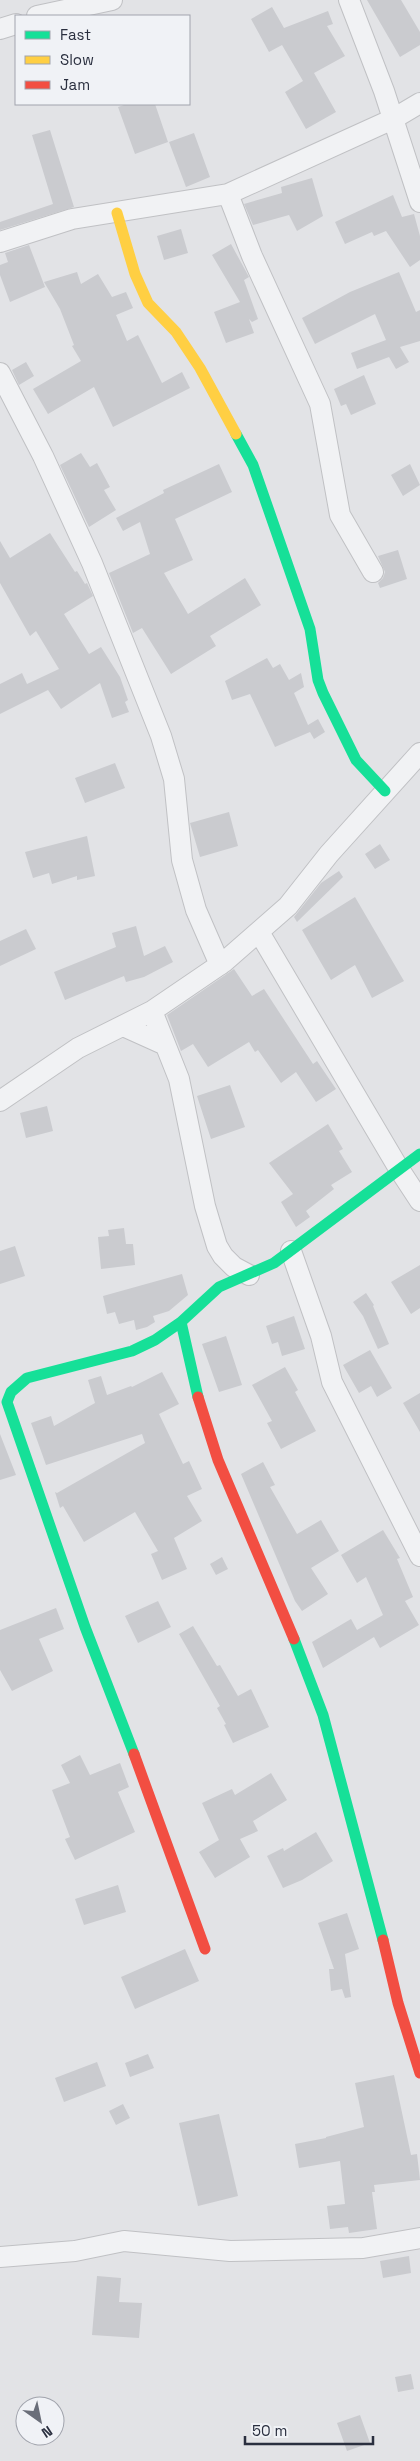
<svg xmlns="http://www.w3.org/2000/svg" width="420" height="2461" viewBox="0 0 420 2461" font-family="'Space Grotesk',sans-serif">
<rect width="100%" height="100%" fill="#e2e3e6"/>
<path fill="#cacbcf" d="M367 0H401L420 32V45L400 57Z
M272 7 284 28 328 11 333 24 327 26 345 56 314 73 336 112 306 129 285 92 303 81 282 45 269 52 251 19Z
M127 104H155L168 142 135 154 118 107Z
M50 130 74 207 0 230V222L53 204 32 135Z
M194 133 210 177 186 187 169 142Z
M312 178 323 216 297 231 289 215 253 225 244 204 282 193 281 187Z
M393 195 402 217 414 214 420 236V260L410 267 386 231 374 236 372 232 345 244 335 222Z
M181 229 188 253 164 260 157 236Z
M231 244 249 277 244 280 258 319 252 322 249 319 254 333 226 343 214 312 240 302 212 255Z
M29 245 45 287 10 302 0 275V265L8 262 5 253Z
M77 272 81 284 98 274 112 297 126 292 133 308 116 315 127 341 138 335 162 383 182 372 190 388 113 427 94 387 48 414 33 389 81 361 72 346 74 345 60 309 44 282Z
M399 272 416 312 420 310V341L400 347 409 362 396 369 389 357 357 369 351 353 386 340 375 314 315 344 302 318 350 292Z
M26 362 34 376 19 385 12 370Z
M364 375 376 404 351 415 346 404 341 406 334 389Z
M81 453 90 467 97 463 110 487 104 490 116 510 89 527 60 465Z
M219 464 232 492 175 519 193 560 164 573 188 614 245 578 261 605 210 636 216 646 171 674 142 628 133 633 109 573 150 554 140 522 123 531 116 518 164 493 163 490Z
M410 464 420 485 403 496 391 475Z
M50 533 75 572 77 571 85 584 87 583 93 596 64 614 89 654 101 647 120 677 128 700 125 702 129 712 112 718 100 683 61 709 48 690 0 714V684L22 673 27 684 59 669 36 631 30 636 0 583V541L10 558Z
M398 550 407 579 380 588 378 583 383 578 385 572 378 556Z
M267 658 273 668 280 664 289 680 301 673 304 687 294 693 308 725 318 719 325 732 314 739 310 732 275 747 250 694 232 700 225 681Z
M115 763 125 788 85 803 75 778Z
M229 812 238 846 200 857 190 823Z
M87 836 95 876 77 880V876L52 884 49 873 33 878 25 852Z
M380 844 390 860 375 869 365 854Z
M339 871 343 877 297 922 294 917 321 883Z
M355 897 404 981 372 998 355 965 331 980 302 930Z
M136 926 144 956 165 946 173 962 144 977 126 982 124 976 65 1000 54 972 116 947 112 933Z
M26 929 36 949 0 966V941Z
M234 969 252 996 264 989 313 1064 317 1061 336 1089 316 1102 296 1072 281 1083 258 1050 255 1052 249 1042 208 1067 193 1044 181 1051 167 1015Z
M230 1085 245 1127 211 1139 197 1096Z
M47 1106 53 1131 26 1138 20 1113Z
M328 1124 343 1149 339 1151 352 1172 331 1185 334 1189 306 1211 310 1217 296 1227 281 1202 293 1194 269 1163Z
M124 1228 126 1244H133L135 1265 101 1269 98 1237 109 1236 108 1230Z
M15 1246 25 1276 0 1284V1251Z
M420 1265V1308L411 1314 391 1282Z
M182 1274 188 1295 169 1311 153 1316 155 1322 147 1327 136 1330 134 1320 119 1324 115 1312 107 1314 103 1296Z
M366 1293 374 1305 373 1306 389 1344 378 1349 363 1316 353 1302Z
M294 1316 305 1349 282 1356 278 1342 272 1344 266 1326Z
M226 1336 242 1385 219 1392 202 1344Z
M370 1350 392 1388 377 1397 371 1386 359 1393 343 1365Z
M285 1367 298 1390 295 1392 316 1431 281 1449 267 1423 272 1421 252 1385Z
M162 1372 179 1404 159 1414 183 1464 189 1461 202 1489 187 1496 202 1521 174 1538 187 1569 162 1580 151 1554 158 1551 135 1512 84 1542 63 1506 60 1508 55 1492 57 1493 145 1443 142 1434 46 1465 31 1423 51 1416 54 1426 95 1403 88 1380 101 1376 107 1395 131 1386 132 1387Z
M420 1393V1432L403 1403Z
M0 1434 16 1475 0 1480Z
M263 1462 275 1485 270 1487 297 1534 321 1520 339 1551 311 1568 328 1594 302 1611 295 1601 241 1474Z
M383 1530 400 1558 397 1559 413 1597 405 1601 419 1625 380 1648 374 1637 323 1668 312 1642 351 1619 357 1630 383 1615 366 1577 357 1583 341 1555Z
M222 1557 228 1569 216 1575 210 1564Z
M158 1601 171 1627 138 1643 125 1616Z
M56 1608 64 1629 39 1639 53 1671 12 1691 0 1670V1630Z
M193 1626 217 1666 220 1665 238 1696 251 1689 269 1727 233 1743 224 1725 226 1724 217 1708 220 1706 179 1634Z
M80 1755 90 1775 120 1763 129 1787 118 1792 135 1832 75 1860 65 1839 70 1837 52 1790 70 1783 61 1765Z
M271 1773 287 1800 253 1821 258 1831 240 1839 250 1857 215 1878 199 1852 219 1840 202 1803 232 1789 235 1795Z
M316 1832 333 1861 302 1880 283 1888 267 1856 283 1848 284 1851Z
M118 1885 126 1912 84 1925 75 1899Z
M347 1913 359 1949 345 1954 351 1997 345 1998 342 1989 331 1991 329 1969H334L318 1923Z
M185 1949 199 1981 135 2009 121 1977Z
M148 2054 154 2068 130 2077 125 2063Z
M97 2062 106 2086 64 2102 55 2078Z
M394 2075 411 2155 417 2154 420 2180 374 2185 375 2192H372L377 2229 349 2233 348 2227 330 2229 327 2206 345 2204 340 2161 299 2168 295 2144 326 2138V2137L364 2127 355 2083Z
M123 2104 130 2118 116 2125 109 2111Z
M219 2114 238 2196 198 2206 179 2123Z
M409 2256 411 2273 383 2278 380 2261Z
M97 2276 121 2278 119 2302 142 2303 139 2338 92 2335Z
M411 2374 414 2389 398 2392 395 2377Z
M360 2415 370 2443 347 2451 337 2423Z"/>
<g fill="none" stroke-linecap="round" stroke-linejoin="round">
<defs>
<path id="street" d="M349 0 384 91 420 202
M37 16 112 0
M0 29 16 24
M228 194 252 256 320 404 340 515 373 572
M0 242 72 219 228 194 393 119 420 103
M0 373 43 456 92 563 161 736 174 779 182 860 196 910 220 965
M259 932 399 1169 420 1201
M152 1011 179 1079 205 1206 217 1246 223 1256 234 1267 249 1275
M123 1026 163 1044
M0 1101 78 1048 152 1011 224 962 288 906 329 854 420 753
M291 1251 321 1336 332 1382 420 1556
M0 2257 75 2251 124 2241 230 2251 363 2248 420 2238"/>
</defs>
<use href="#street" stroke="#c0c1c4" stroke-width="22"/>
<use href="#street" stroke="#f1f2f4" stroke-width="20"/>
<path stroke="#16e098" stroke-width="11" d="M236 434 253 465 310 629 318 680 323 693 356 760 385 791
M198 1397 181 1322 219 1287 274 1263 420 1154
M294 1639 323 1715 383 1940
M134 1754 85 1627 7 1402 11 1392 27 1378 132 1351 155 1340 181 1322"/>
<path stroke="#ffcf43" stroke-width="11" d="M117 213 135 274 148 303 176 332 200 368 236 434"/>
<path stroke="#f24e42" stroke-width="11" d="M198 1397 218 1460 294 1639
M134 1754 205 1949
M383 1940 398 2003 420 2073"/>
</g>
<rect x="15" y="15" width="175" height="90" fill="#f0f2f6" stroke="#a1a4ad"/>
<rect x="25" y="31" width="25" height="8" fill="#16e098" stroke="#a1a4ad"/>
<text x="60" y="40" font-size="15" fill="#2a2f3f">Fast</text>
<rect x="25" y="56" width="25" height="8" fill="#ffcf43" stroke="#a1a4ad"/>
<text x="60" y="65" font-size="15" fill="#2a2f3f">Slow</text>
<rect x="25" y="81" width="25" height="8" fill="#f24e42" stroke="#a1a4ad"/>
<text x="60" y="90" font-size="15" fill="#2a2f3f">Jam</text>
<g transform="translate(40 2421) rotate(147)"><circle r="24" fill="#f0f2f6" stroke="#a1a4ad"/>
<path d="M0-4L9 19L0 12L-9 19Z" fill="#6a6e79"/>
<text y="-8" font-size="14" font-weight="bold" text-anchor="middle" fill="#2a2f3f">N</text>
</g>
<path d="M245 2436v8h128v-8" fill="none" stroke="#2a2f3f" stroke-width="2.5"/>
<text x="252" y="2436" font-size="15" fill="#2a2f3f" stroke="#f0f2f6" stroke-width="4" paint-order="stroke">50 m</text>
</svg>
